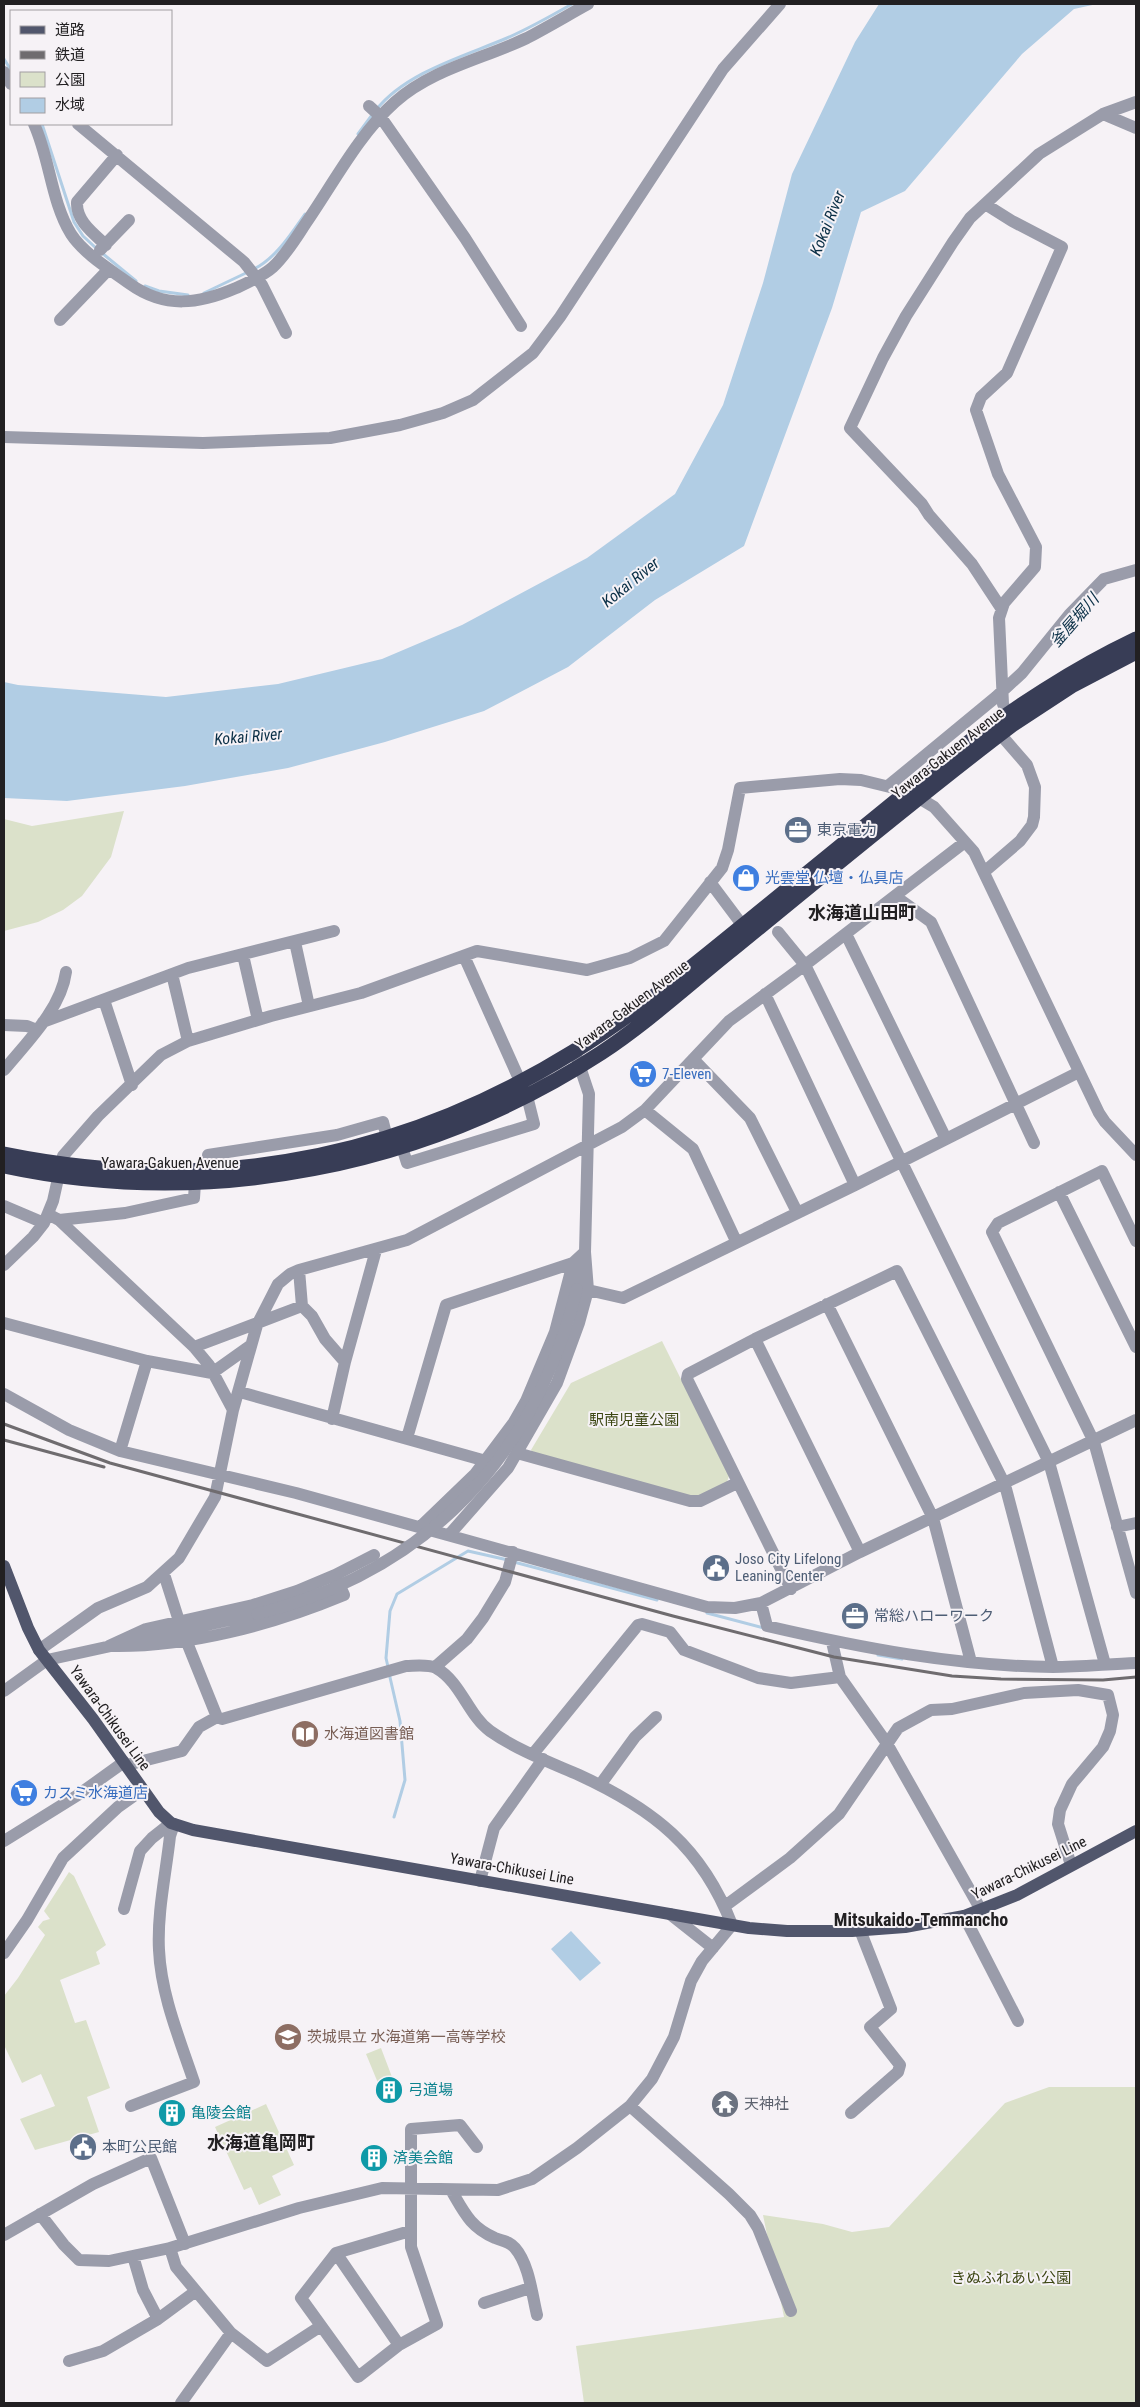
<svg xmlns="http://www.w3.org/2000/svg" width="1140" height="2407" viewBox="0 0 1140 2407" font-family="'Roboto Condensed','Noto Sans JP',sans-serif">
<rect width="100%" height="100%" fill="#f6f2f6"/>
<path fill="#dbe1ca" d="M124 811 111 857 82 896 63 910 38 922 4 931V819L32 826Z
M662 1341 729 1476 727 1482 695 1498 532 1452 531 1450 571 1383Z
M69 1872 74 1876 106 1945 96 1952 100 1964 60 1980 75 2023 86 2020 110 2088 87 2097 99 2132 35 2150 20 2119 55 2106 41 2074 22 2083 4 2045V1996L18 1978 45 1935 38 1927 43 1921 50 1919 44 1911Z
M381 2048 392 2077 378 2083 366 2054Z
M1049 2087H1136V2403H584L576 2346 784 2317 763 2215 823 2224 852 2232 889 2227 1005 2103Z
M266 2104 294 2165 272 2176 281 2195 259 2205 251 2187 244 2190 215 2127Z"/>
<path fill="#b1cde4" d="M879 4H1097L1074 9 1022 54 905 191 861 212 832 308 744 546 655 600 568 667 484 711 385 742 288 768 185 786 67 801 4 798V682L18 685 166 697 278 684 382 659 462 625 587 558 675 494 723 405 763 283 792 174 855 42Z
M571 1931 601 1963 580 1981 551 1949Z"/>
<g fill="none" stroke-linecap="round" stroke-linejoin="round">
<path stroke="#b1cde4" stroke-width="3" d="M4 59 11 70
M376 110C406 72 465 56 507 38 530 28 551 16 572 4
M42 124 74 222 83 236 97 249
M358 134 372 115
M102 253 136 281
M254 269C276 258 291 234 305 214
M145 286 159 291 188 295
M204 293 248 272
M514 1562 657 1600
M707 1613 764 1628
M878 1655 902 1659
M388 1667 386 1658 390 1611 397 1594 468 1551 508 1560
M389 1673 400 1721 405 1780 394 1817"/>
<path stroke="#9a9caa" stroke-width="12" d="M4 72 11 84
M369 106 380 116 465 238 521 326
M1103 114 1136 128
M34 124C50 159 51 201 71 234 84 254 111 270 130 284 165 309 199 304 236 288 249 282 263 276 273 267 286 255 296 238 306 223 333 184 359 134 395 102 432 69 483 59 527 38 548 27 568 15 588 4
M78 124 244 262 262 285 286 333
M985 204 1012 221 1062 247 1007 373 981 397 976 410 998 474 1036 547 1035 567 1004 603 999 618 1003 704 1011 723
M106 245C93 233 76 221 77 202L117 155
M100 250 129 220
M60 320 109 269
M4 437 203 443 330 438 400 425 443 413 473 400 533 353 560 317 723 69 780 4
M1001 608 972 564 929 515 922 504 850 428 883 358 906 316 953 242 970 218 1039 154 1103 114 1136 102
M888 786 996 697 1022 673 1069 615 1104 579 1136 570
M984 872 1020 841 1032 825 1034 817 1035 787 1027 765 994 727
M710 882 743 926
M895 896 931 922 1034 1143
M778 932 805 965 1049 1462 1105 1664
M846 934 946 1139
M295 942 309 1006
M243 955 258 1020
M464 956 520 1081
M172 974 188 1041
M765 994 855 1185
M104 1000 132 1085
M43 1022 188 968 334 931
M4 1025 27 1026 37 1030
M577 1058 589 1094 585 1252 577 1289
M693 1059 750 1118 797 1212
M4 1070C27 1042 61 1009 66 972
M645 1110 693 1149 736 1241
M402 1147 407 1163 534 1124 527 1096
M209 1170 208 1155 337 1135 383 1122 387 1138
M1059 1192 1136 1347
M4 1206 44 1223
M48 1214 59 1220 194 1347 209 1365 233 1410
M59 1220 125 1213 194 1198 195 1183
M1136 1241 1102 1171 998 1223 992 1232 1094 1442 1136 1593
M4 1265 33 1237 44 1223 53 1201 63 1156 98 1116 161 1055 188 1041 271 1016 361 993 477 951 587 970 630 958 664 941 722 868 728 850 740 788 840 779 861 780 898 789 919 798 934 807 974 852 1099 1113 1105 1122 1136 1155
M299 1270 302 1306 312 1316 325 1339 345 1362
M588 1290 623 1298 855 1185 1079 1072
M827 1304 933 1518 971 1662
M4 1323 147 1361
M755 1339 860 1552
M194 1347 302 1306
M240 1392 486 1461 493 1460
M4 1394 69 1430 120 1451 296 1493 707 1607 735 1608 761 1603 860 1552 1136 1420
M332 1419 345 1362 376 1250
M407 1438 446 1305 573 1263
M120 1451 147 1361 212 1373 250 1346
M517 1453 690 1501H700L737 1483
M420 1527 475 1474 514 1422 526 1401 555 1332 573 1263 585 1252
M1117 1527 1136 1523
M449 1535 508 1468 557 1383 579 1323 588 1290 585 1252
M164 1574 179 1621
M335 1575 344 1595C272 1625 186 1648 109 1646L146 1629 253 1605 297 1591Z
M335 1575 374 1555
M791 1589 687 1379 688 1374 755 1339 897 1271 1005 1485 1053 1667
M761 1603 767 1626C862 1648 955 1666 1053 1667 1080 1667 1108 1664 1136 1663
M186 1640 217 1717
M832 1642 840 1677 886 1742 981 1910
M39 1650 98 1608 147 1587 179 1558 215 1497 233 1410 257 1325 278 1284 290 1274 299 1270 407 1240 622 1127 645 1110 729 1021 805 965 965 842
M435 1667 467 1639 483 1618 505 1582 513 1552
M4 1691 47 1660 257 1614
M533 1754 638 1625 642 1624 670 1632 684 1650 758 1678 791 1683 840 1677
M600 1785 635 1737 656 1717
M4 1841 78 1795 124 1762
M480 1881 494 1828 543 1759
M725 1906 790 1858 839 1814 898 1728 931 1710 952 1709 1024 1693 1078 1690 1108 1695 1113 1715 1110 1731 1103 1747 1072 1784 1060 1810 1058 1824 1071 1865
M124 1909 140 1851 152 1838 171 1823
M670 1914 713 1948
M964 1916 1018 2021
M4 1953 27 1920 63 1858 118 1807 142 1790
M131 2106 194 2082C180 2040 161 1995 159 1950 157 1913 166 1873 170 1836L174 1824
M630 2106 729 2194 750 2215 758 2228 791 2311
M851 2113 898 2072 900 2065 870 2027 891 2009 860 1930
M451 2190C464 2212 470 2227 495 2238 503 2241 509 2241 515 2248 529 2264 532 2294 537 2315
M40 2214 64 2245 79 2260 109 2261 170 2248 299 2208 382 2188 498 2190 532 2179 577 2148 630 2106 652 2079 674 2037 691 1981 702 1961 732 1925C702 1847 653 1809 579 1775 549 1762 517 1750 490 1731 468 1715 461 1682 436 1668 428 1664 414 1666 406 1666L222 1719 217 1717 199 1727 182 1751 127 1765
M410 2231 336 2253 301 2298 358 2377 399 2345 437 2324 411 2247V2129L460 2125 477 2147
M4 2235 93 2184 151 2158 185 2244
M170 2248 176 2267 196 2291
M336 2253 399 2345
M133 2256 143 2290 158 2319
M484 2303 530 2288
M69 2361 103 2351 158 2319 196 2291 231 2333 267 2361 321 2326
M181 2403 231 2333"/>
<path stroke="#51566c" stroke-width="12" d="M4 1566 28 1628 39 1650 93 1719 159 1812 171 1823 193 1830 749 1928 787 1931H852L905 1927 964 1916 1017 1895 1136 1831"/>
<path stroke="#383d56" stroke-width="15" d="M4 1154C206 1195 397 1161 573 1052 643 1009 705 956 768 905 832 853 895 802 958 750 1016 707 1071 670 1136 639
M4 1166C209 1210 425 1167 601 1053 648 1022 689 984 733 949 825 874 917 797 1012 725L1073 685 1136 652"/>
<path stroke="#6f6c6f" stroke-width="3" d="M4 1424 110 1463 673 1616 834 1657 952 1676 1001 1679 1103 1680 1136 1677
M4 1440 104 1467"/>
<path stroke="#9a9caa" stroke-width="12" d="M257 1614C427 1571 534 1458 577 1289"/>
</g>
<defs>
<symbol id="office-disc" viewBox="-11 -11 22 22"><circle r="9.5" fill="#5c6f8a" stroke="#f6f2f6"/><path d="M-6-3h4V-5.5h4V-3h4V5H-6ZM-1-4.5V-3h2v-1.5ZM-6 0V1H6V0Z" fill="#fff"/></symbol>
<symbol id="shop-disc" viewBox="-11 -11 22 22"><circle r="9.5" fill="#3f7fe0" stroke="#f6f2f6"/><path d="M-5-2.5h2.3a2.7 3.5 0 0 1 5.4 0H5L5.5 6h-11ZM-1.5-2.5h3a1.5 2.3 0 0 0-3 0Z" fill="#fff"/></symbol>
<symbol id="supermarket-disc" viewBox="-11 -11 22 22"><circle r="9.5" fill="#3f7fe0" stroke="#f6f2f6"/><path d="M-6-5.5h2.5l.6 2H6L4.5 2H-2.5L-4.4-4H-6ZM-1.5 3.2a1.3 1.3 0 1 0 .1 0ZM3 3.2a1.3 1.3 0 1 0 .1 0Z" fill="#fff"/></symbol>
<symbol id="civic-disc" viewBox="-11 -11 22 22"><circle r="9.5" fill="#5c6f8a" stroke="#f6f2f6"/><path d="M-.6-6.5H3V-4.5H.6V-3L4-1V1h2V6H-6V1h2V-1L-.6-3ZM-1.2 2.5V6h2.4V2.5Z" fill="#fff"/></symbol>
<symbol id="library-disc" viewBox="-11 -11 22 22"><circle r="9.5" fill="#8d6e63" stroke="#f6f2f6"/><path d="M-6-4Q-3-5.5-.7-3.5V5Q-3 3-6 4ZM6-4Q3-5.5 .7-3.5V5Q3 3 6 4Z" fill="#fff"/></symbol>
<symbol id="school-disc" viewBox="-11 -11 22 22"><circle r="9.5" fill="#8d6e63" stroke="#f6f2f6"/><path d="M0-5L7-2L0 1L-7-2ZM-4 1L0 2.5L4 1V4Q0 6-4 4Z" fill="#fff"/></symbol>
<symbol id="building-disc" viewBox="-11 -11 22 22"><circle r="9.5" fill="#0f9aa8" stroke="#f6f2f6"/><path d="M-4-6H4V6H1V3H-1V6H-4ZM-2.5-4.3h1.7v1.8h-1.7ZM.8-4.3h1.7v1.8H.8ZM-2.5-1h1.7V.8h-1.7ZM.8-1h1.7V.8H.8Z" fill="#fff"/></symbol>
<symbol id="temple-disc" viewBox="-11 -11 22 22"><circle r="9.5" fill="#6b7280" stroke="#f6f2f6"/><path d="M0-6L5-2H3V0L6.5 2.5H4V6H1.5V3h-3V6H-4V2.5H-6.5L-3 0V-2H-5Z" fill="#fff"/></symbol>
</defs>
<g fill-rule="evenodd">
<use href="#office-disc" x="782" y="814" width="32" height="32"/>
<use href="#shop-disc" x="730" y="862" width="32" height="32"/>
<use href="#supermarket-disc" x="627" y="1058" width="32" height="32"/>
<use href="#civic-disc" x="700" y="1552" width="32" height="32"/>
<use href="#office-disc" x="839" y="1600" width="32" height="32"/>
<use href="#library-disc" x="289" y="1718" width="32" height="32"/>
<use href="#supermarket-disc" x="8" y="1777" width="32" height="32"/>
<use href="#school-disc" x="272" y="2021" width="32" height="32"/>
<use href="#building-disc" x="373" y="2074" width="32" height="32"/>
<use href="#temple-disc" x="709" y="2088" width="32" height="32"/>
<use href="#building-disc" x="156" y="2097" width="32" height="32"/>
<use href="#civic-disc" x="67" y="2131" width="32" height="32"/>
<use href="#building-disc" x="358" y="2142" width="32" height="32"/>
</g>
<g text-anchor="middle" stroke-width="4" stroke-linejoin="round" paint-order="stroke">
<g font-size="15" fill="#222022" stroke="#f6f2f6">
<text transform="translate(948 753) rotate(-38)" y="5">Yawara-Gakuen Avenue</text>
<text transform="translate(632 1005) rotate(-37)" y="5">Yawara-Gakuen Avenue</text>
<text x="170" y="1168">Yawara-Gakuen Avenue</text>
<text transform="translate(110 1718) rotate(54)" y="5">Yawara-Chikusei Line</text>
<text transform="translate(1029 1868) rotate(-26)" y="5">Yawara-Chikusei Line</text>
<text transform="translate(512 1869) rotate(10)" y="5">Yawara-Chikusei Line</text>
</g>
<g font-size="15" fill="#4e5e75" stroke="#f6f2f6" text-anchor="start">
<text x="817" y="835">東京電力</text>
<text x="735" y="1564">Joso City Lifelong<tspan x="735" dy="17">Leaning Center</tspan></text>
<text x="874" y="1621">常総ハローワーク</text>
<text x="102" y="2152">本町公民館</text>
</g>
<g font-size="15" fill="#366cbe" stroke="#f6f2f6" text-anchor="start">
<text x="765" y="883">光雲堂 仏壇・仏具店</text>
<text x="662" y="1079">7-Eleven</text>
<text x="43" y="1798">カスミ水海道店</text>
</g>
<g font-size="15" fill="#3d4714" stroke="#f6f2f6">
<text x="634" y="1425">駅南児童公園</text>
<text x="1011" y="2283">きぬふれあい公園</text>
</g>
<g font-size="15" fill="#785e54" stroke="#f6f2f6" text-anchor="start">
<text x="324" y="1739">水海道図書館</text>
<text x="307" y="2042">茨城県立 水海道第一高等学校</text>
</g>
<g font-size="15" fill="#0d838f" stroke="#f6f2f6" text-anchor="start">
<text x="408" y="2095">弓道場</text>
<text x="191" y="2118">亀陵会館</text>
<text x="393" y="2163">済美会館</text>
</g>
<g font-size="15" fill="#5b616d" stroke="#f6f2f6" text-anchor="start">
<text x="744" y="2109">天神社</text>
</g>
<g font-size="16" font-style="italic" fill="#0a2f46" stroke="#f6f2f6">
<text transform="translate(827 223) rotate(-68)" y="6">Kokai River</text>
<text transform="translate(630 582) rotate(-39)" y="6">Kokai River</text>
<text transform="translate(1074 620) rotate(-49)" y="6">釜屋堀川</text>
<text transform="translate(248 736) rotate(-5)" y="6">Kokai River</text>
</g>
<g font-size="18" font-weight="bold" fill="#222022" stroke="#f6f2f6">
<text x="862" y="919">水海道山田町</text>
<text x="921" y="1926">Mitsukaido-Temmancho</text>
<text x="261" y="2149">水海道亀岡町</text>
</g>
</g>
<rect width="1140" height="2407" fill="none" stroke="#222022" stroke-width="10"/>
<rect x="10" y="10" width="162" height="115" fill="#f6f2f6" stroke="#a19ea1"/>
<rect x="20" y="26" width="25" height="8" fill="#51566c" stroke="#a19ea1"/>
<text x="55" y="35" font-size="15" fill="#222022">道路</text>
<rect x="20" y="51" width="25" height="8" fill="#6f6c6f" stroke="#a19ea1"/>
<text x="55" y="60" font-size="15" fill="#222022">鉄道</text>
<rect x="20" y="72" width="25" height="15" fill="#dbe1ca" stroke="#a19ea1"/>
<text x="55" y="85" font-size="15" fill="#222022">公園</text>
<rect x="20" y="98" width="25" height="15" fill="#b1cde4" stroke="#a19ea1"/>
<text x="55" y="110" font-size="15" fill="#222022">水域</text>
</svg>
